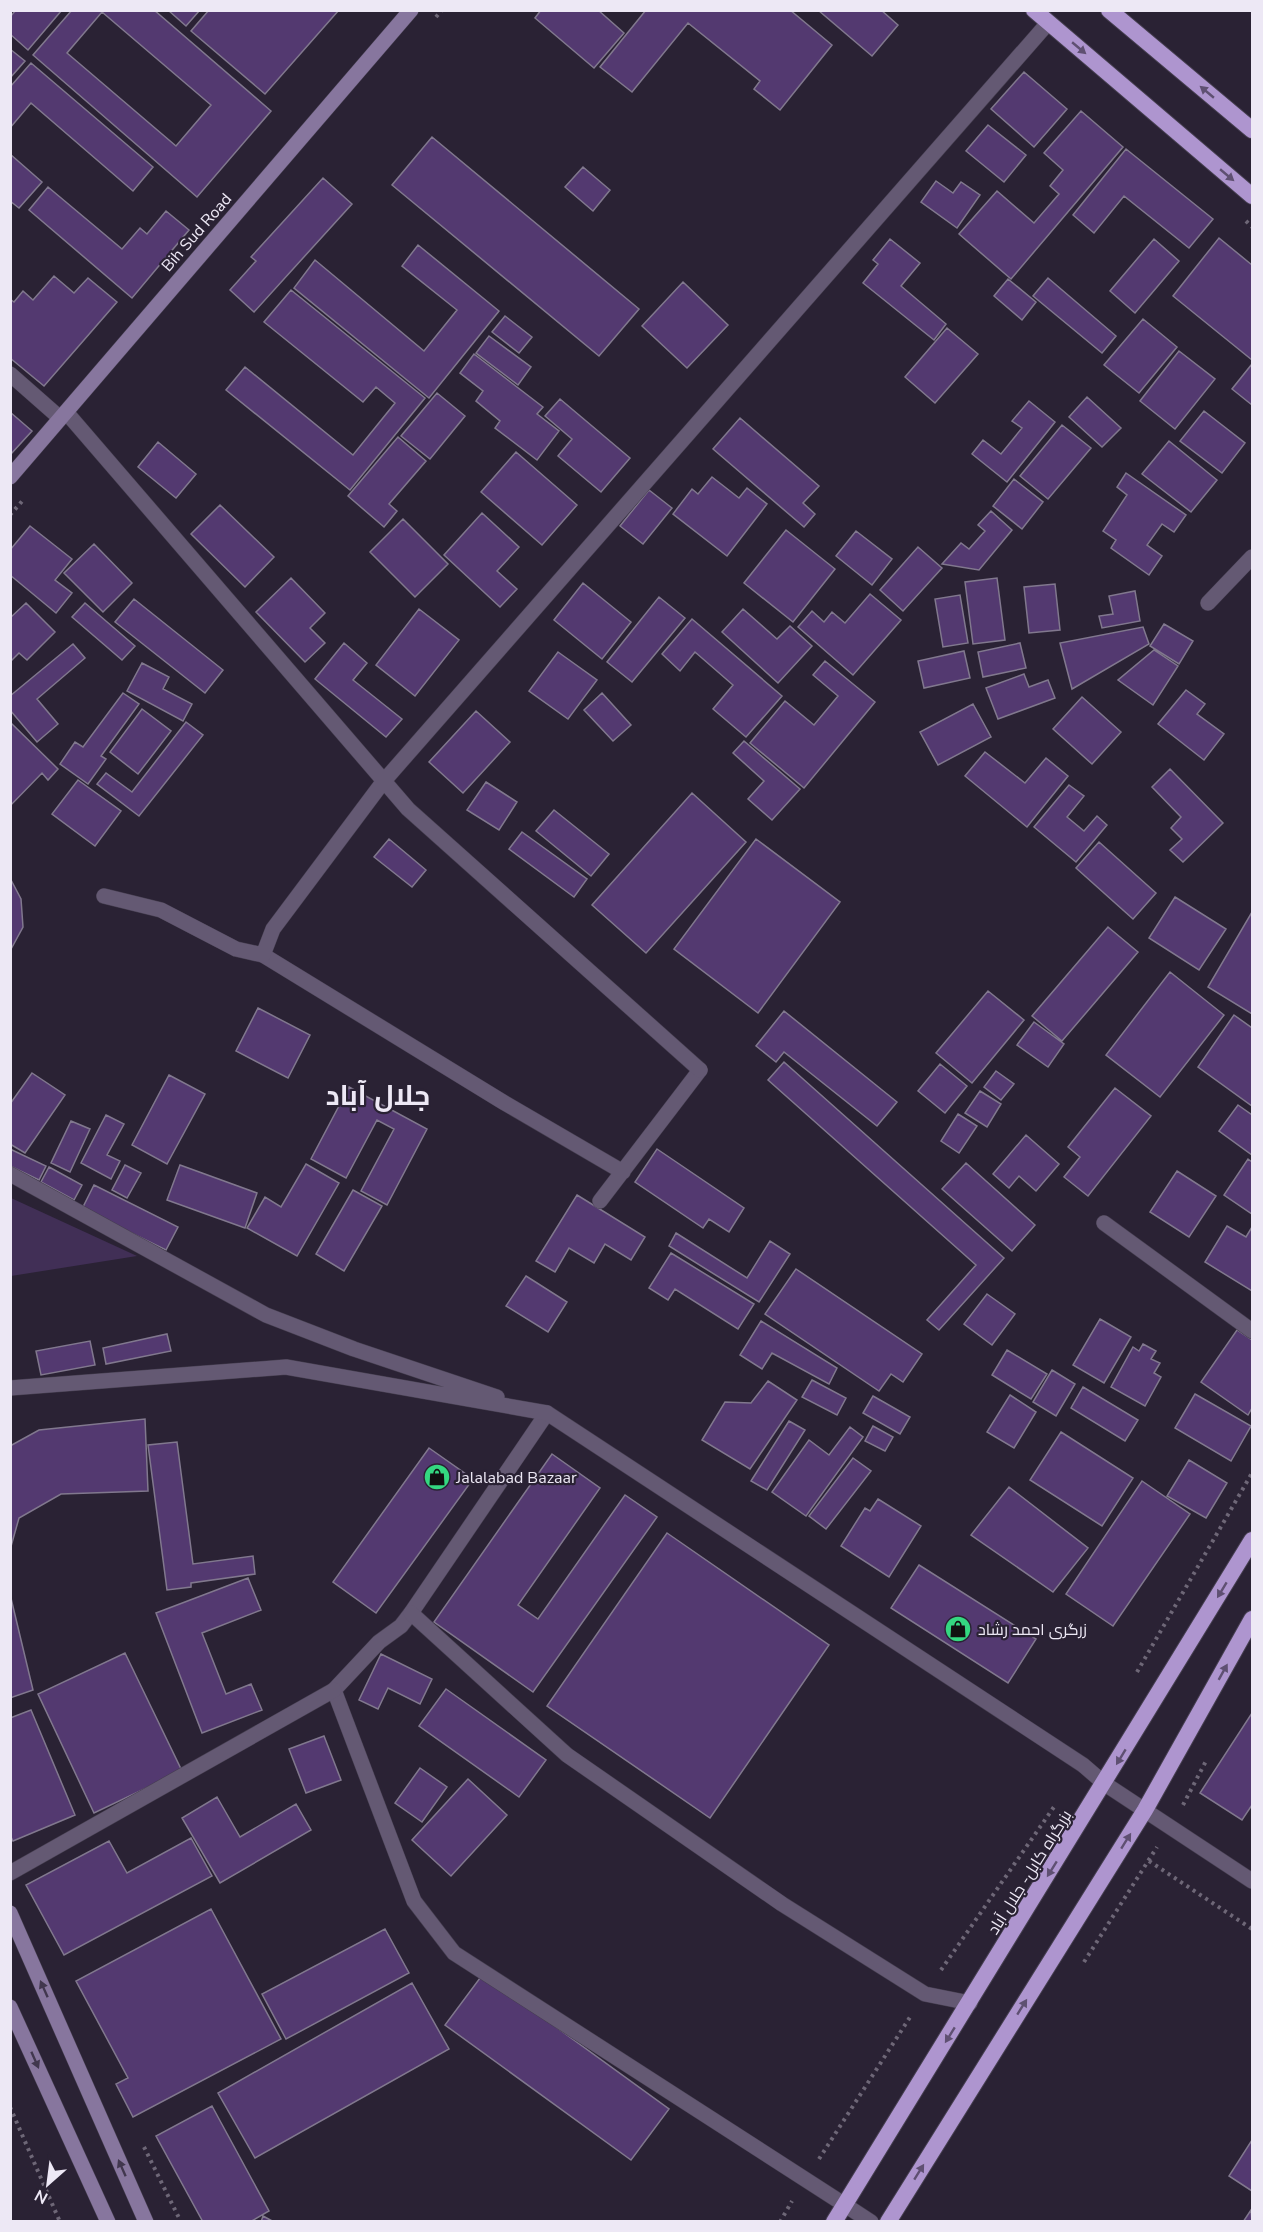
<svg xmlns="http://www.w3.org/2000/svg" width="1263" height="2232" viewBox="0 0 1263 2232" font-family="'Nunito Sans',Cairo,sans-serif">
<rect width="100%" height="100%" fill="#2a2234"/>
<path fill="#412f56" d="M11 1198 137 1256 11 1276Z"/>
<path fill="#533970" stroke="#81788e" stroke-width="1.5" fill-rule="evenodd" d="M16 10H62L28 50 10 34V17Z
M72 10H154L271 111 197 197 33 55ZM102 12 211 105 176 146 67 53Z
M168 10H200L186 26Z
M209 10H339L265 94 191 31Z
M541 10H598L624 33 594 68 535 18Z
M646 10H790L832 45 780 110 754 89 760 81 688 23 632 92 600 67Z
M818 10H881L898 25 872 56Z
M10 49 25 61 10 78Z
M31 63 153 167 133 191 31 103 10 128V87Z
M1024 72 1067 109 1034 147 991 109Z
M1081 111 1123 147 1011 279 959 234 997 191 1034 223 1059 194 1050 186 1063 170 1044 153Z
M988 125 1026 155 1004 182 966 151Z
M432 137 639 309 599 356 392 185Z
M1126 149 1213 219 1189 248 1124 196 1094 233 1073 215Z
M10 154 42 182 19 208 10 201Z
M583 167 610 190 593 211 565 187Z
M323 178 352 204 254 312 230 290 256 261 251 257Z
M936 181 953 193 961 182 980 195 957 228 921 202Z
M48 187 122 249 140 228 147 234 166 211 189 230 132 298 29 210Z
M1219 238 1252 265V360L1173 296Z
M890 239 920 263 901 286 946 324 934 340 863 283 878 264 873 260Z
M1154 239 1179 261 1135 313 1110 291Z
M418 245 499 311 429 398 294 288 315 260 424 351 457 310 402 266Z
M54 276 74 293 88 278 117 302 44 386 10 358V299L14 302 23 291 33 300Z
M1048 278 1116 336 1102 353 1033 296Z
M1008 279 1036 302 1022 320 994 296Z
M683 282 728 325 687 368 642 326Z
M291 290 425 398 350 490 226 390 245 367 353 455 395 403 376 387 363 402 264 322Z
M505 316 532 337 519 353 492 332Z
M1143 319 1177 347 1139 393 1104 365Z
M947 328 978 354 935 403 905 377Z
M489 336 531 367 518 385 476 353Z
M1179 351 1215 379 1175 429 1140 401Z
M474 354 543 407 537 414 559 431 537 460 495 428 500 421 476 401 483 391 460 373Z
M1252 364V405L1232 389Z
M437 393 465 416 430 459 401 436Z
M1087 397 1121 428 1102 447 1069 417Z
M560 399 630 458 601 492 558 456 572 439 545 416Z
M1029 401 1055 422 1007 482 972 454 983 440 1001 454 1022 428 1012 421Z
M1204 411 1245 443 1222 473 1180 441Z
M10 412 32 431 10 455Z
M740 418 819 486 803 503 815 514 804 527 713 449Z
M1062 425 1091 448 1048 499 1020 476Z
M398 437 426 461 389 504 397 511 384 527 348 496Z
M1169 441 1217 480 1191 512 1142 474Z
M158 442 196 474 176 498 138 467Z
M516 452 577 505 542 545 481 492Z
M1126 473 1186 515 1174 532 1162 524 1147 545 1162 556 1149 575 1111 548 1116 540 1103 531 1127 495 1117 487Z
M712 477 739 498 747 488 767 504 727 556 673 514 692 489 698 494Z
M1014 479 1043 502 1022 529 993 506Z
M649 490 672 508 643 544 620 526Z
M220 505 274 557 245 587 191 534Z
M991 511 1012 530 979 570 942 564 961 543 969 549 985 531 978 525Z
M482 513 519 547 497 571 517 589 500 607 444 555Z
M403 519 448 564 415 597 370 552Z
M30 526 72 559 55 580 72 593 56 613 10 575V550Z
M786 530 835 569 793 622 744 583Z
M856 531 892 559 872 585 836 556Z
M94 544 132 583 103 612 64 573Z
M918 547 942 568 903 611 880 590Z
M291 578 325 613 310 628 325 643 305 662 256 612Z
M997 578 1005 640 973 644 965 582Z
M583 583 631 622 602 659 554 620Z
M1055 584 1060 630 1029 633 1024 587Z
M1135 591 1140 621 1102 628 1099 616 1113 614 1109 596Z
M870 594 901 620 853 675 798 627 812 611 824 622 832 612 845 623Z
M960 595 968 643 943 647 935 599Z
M659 597 685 618 632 682 607 662Z
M134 599 223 670 205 693 115 622Z
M26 603 55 632 27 660 19 653 10 662V618Z
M85 603 135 646 122 660 72 617Z
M419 609 459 640 415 696 376 665Z
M743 609 777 639 790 626 812 646 778 683 722 632Z
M692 619 782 696 746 737 713 709 733 685 695 652 680 671 662 654Z
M1164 624 1193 641 1179 664 1150 646Z
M1143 627 1149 644 1072 689 1060 643Z
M344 643 367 663 353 680 402 719 386 737 315 679Z
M1020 643 1026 668 983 677 978 652Z
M73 644 85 658 37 699 58 724 37 742 10 710V696Z
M1154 650 1178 666 1153 705 1118 680Z
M964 651 970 678 924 688 918 661Z
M558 652 597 680 568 719 529 691Z
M825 661 875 702 804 788 750 743 785 701 814 725 838 696 813 675Z
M142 663 169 677 163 689 192 704 183 721 127 691Z
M1024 674 1029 687 1048 680 1055 698 998 719 986 688Z
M1186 690 1205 704 1197 714 1224 734 1204 760 1158 724Z
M123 693 139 704 101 756 106 759 88 784 60 764 75 742 83 747Z
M602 693 631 725 613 741 584 710Z
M1082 697 1121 732 1092 764 1053 729Z
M973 704 991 737 938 765 920 732Z
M142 709 171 731 138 774 110 752Z
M476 711 510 742 463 793 429 762Z
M186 722 203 735 139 816 97 784 106 773 132 792Z
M11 723 58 769 48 780 42 773 10 806Z
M744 741 800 789 772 820 748 799 764 781 733 753Z
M985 752 1025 783 1046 758 1068 776 1027 827 965 776Z
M1170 769 1223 823 1183 862 1170 850 1182 839 1171 828 1181 817 1152 787Z
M78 780 121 811 95 846 52 814Z
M486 782 517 802 499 830 467 810Z
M1069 785 1084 796 1067 817 1084 831 1097 816 1107 825 1076 862 1034 827Z
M692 793 746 842 646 953 592 905Z
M554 810 609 854 591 876 536 831Z
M522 832 587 879 574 897 509 849Z
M389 839 426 870 412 887 374 857Z
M756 839 840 902 758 1013 674 949Z
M1099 842 1156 893 1133 919 1076 868Z
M10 878 21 899 23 927 10 951Z
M1175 897 1226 929 1199 970 1149 938Z
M1252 912V1014L1208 987Z
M1108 927 1138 952 1062 1041 1032 1016Z
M1170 972 1224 1015 1160 1097 1106 1055Z
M988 991 1024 1020 972 1083 936 1053Z
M258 1008 310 1035 288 1078 236 1051Z
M784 1011 897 1102 877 1126 784 1052 776 1062 756 1046Z
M1234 1015 1252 1028V1106L1198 1067Z
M1034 1022 1064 1044 1048 1067 1017 1045Z
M784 1062 1004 1258 939 1330 927 1320 976 1265 768 1080Z
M940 1064 967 1086 945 1113 918 1091Z
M996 1071 1014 1084 1001 1100 984 1087Z
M32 1073 65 1095 25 1153 10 1144V1104Z
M169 1075 205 1094 167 1164 132 1145Z
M349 1087 427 1129 387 1205 361 1191 394 1129 377 1120 346 1178 311 1159Z
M1115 1088 1151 1116 1088 1196 1064 1177 1080 1157 1068 1147Z
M980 1091 1001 1104 987 1127 965 1113Z
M1238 1105 1252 1115V1155L1219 1131Z
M958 1114 977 1126 959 1153 941 1141Z
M106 1115 124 1124 107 1155 120 1161 111 1179 81 1163Z
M71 1121 90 1129 70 1172 51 1163Z
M1026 1135 1059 1164 1036 1191 1019 1176 1009 1188 993 1174Z
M10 1149 46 1166 39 1180 10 1166Z
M657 1149 744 1208 729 1232 709 1219 703 1228 635 1182Z
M1248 1159 1252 1162V1214L1224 1195Z
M966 1163 1035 1225 1012 1251 942 1189Z
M306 1164 339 1183 297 1256 247 1228 265 1197 281 1207Z
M125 1165 141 1173 127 1198 112 1190Z
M180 1165 257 1193 245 1228 167 1200Z
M49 1167 82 1185 74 1200 41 1182Z
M1177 1171 1216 1196 1189 1237 1150 1212Z
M94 1185 178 1227 166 1250 82 1209Z
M353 1190 382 1206 344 1271 316 1254Z
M577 1195 645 1237 631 1260 605 1244 594 1263 569 1248 555 1272 536 1261Z
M1227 1226 1246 1237 1252 1227V1291L1205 1262Z
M676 1233 747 1278 770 1241 790 1254 759 1302 669 1246Z
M671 1253 754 1304 738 1329 675 1289 668 1300 649 1288Z
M796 1269 922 1354 903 1382 891 1374 879 1391 765 1314Z
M526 1276 567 1302 548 1332 506 1306Z
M987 1294 1015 1314 992 1345 964 1324Z
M1100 1319 1131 1337 1104 1383 1073 1365Z
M761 1321 837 1368 829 1384 772 1353 762 1369 740 1355Z
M1237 1330 1252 1340V1408L1248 1415 1201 1382Z
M167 1334 171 1351 106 1364 103 1348Z
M90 1341 95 1365 41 1375 36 1351Z
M1143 1344 1156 1351 1151 1359 1160 1363 1154 1373 1161 1377 1145 1406 1111 1387 1133 1347 1139 1351Z
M1007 1350 1047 1374 1031 1399 992 1375Z
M1052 1370 1075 1384 1056 1416 1033 1402Z
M812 1380 846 1398 837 1415 802 1397Z
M768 1381 797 1400 750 1469 702 1440 725 1402 751 1403Z
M1083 1387 1138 1420 1125 1441 1071 1408Z
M1195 1394 1251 1426 1231 1461 1175 1428Z
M1010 1395 1036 1412 1014 1448 987 1432Z
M873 1396 910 1417 900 1434 863 1413Z
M145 1419 148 1491 61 1494 19 1518 10 1550V1446L39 1430Z
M789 1421 805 1430 767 1490 751 1481Z
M873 1426 893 1437 885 1451 865 1441Z
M850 1427 863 1437 806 1516 772 1492 809 1440 829 1455Z
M1061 1432 1133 1478 1102 1526 1030 1480Z
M177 1442 193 1564 253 1556 255 1574 191 1583V1587L167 1590 148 1445Z
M429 1448 473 1479 376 1613 333 1582Z
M552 1454 600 1488 518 1605 538 1619 625 1495 657 1517 533 1692 434 1622Z
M853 1458 871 1471 826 1529 809 1516Z
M1189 1460 1227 1483 1206 1518 1167 1496Z
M1142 1481 1190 1514 1113 1626 1066 1594Z
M1009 1487 1088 1548 1053 1592 971 1535Z
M878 1499 921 1526 889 1577 841 1546 865 1508 870 1511Z
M667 1533 829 1645 710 1818 547 1706Z
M919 1565 1036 1639 1008 1683 891 1608Z
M248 1578 261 1610 202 1633 226 1694 251 1684 262 1710 202 1733 156 1613Z
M10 1594 33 1690 10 1698Z
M125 1653 182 1771 94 1813 38 1694Z
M381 1654 432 1679 420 1704 388 1688 378 1709 359 1700Z
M446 1689 546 1760 519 1797 419 1726Z
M31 1710 75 1815 13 1841 10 1835V1718Z
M1252 1713V1805L1242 1820 1200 1793Z
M324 1736 341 1780 306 1793 289 1749Z
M420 1768 447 1787 422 1822 395 1803Z
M468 1779 507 1815 451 1876 412 1840Z
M217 1797 240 1837 296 1804 311 1830 220 1883 182 1818Z
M191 1838 212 1876 64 1955 26 1885 109 1841 127 1873Z
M211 1909 281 2039 133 2117 116 2084 128 2078 76 1981Z
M385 1929 409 1973 286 2039 262 1994Z
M483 1974 669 2109 631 2160 445 2025Z
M412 1983 449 2049 255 2158 218 2093Z
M212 2106 269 2211 250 2222H203L156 2136Z
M1252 2140V2191L1229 2176Z
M1251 2210 1252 2222H1243Z
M263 2216 274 2222H261Z"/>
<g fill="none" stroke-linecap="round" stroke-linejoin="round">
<defs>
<path id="service" d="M263 955 503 1102 623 1172
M600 1201 700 1070
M547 1413 411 1613 401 1626 379 1642 334 1690 414 1901 454 1953 845 2205"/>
<path id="minor" d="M10 374 60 418 66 412 408 809 700 1070
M1208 603 1252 557
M104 896 161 910 236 949 263 955 273 929 383 782 1048 23
M10 1174 266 1315 354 1349 497 1397
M1104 1223 1252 1331
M10 1388 286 1367 547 1413 1083 1765 1105 1784 1252 1881
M411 1613 567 1755 782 1904 925 1994 970 2003
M10 1873 334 1690
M845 2205 871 2222"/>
<path id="secondary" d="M10 477 411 10
M10 1913 146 2222
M10 2007 108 2222"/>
<path id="trunk" d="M1034 10 1252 196
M1109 10 1252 130
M834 2222 1252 1540
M888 2222 1145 1810 1252 1619"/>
</defs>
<use href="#service" stroke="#453e4f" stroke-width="16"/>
<use href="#minor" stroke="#453e4f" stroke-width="16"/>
<use href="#secondary" stroke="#453e4f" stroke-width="16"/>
<use href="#trunk" stroke="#453e4f" stroke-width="18"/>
<path stroke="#6e6777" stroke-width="4" stroke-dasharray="3 4.5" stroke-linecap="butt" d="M436 17 442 10
M1246 221 1252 227
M10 515 24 499
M1137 1672 1252 1473
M1183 1805 1206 1761
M1149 1861 1252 1929
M1084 1962 1157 1847
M941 1970 1056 1804
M10 2107 60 2222
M144 2147 181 2222
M819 2159 912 2014
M780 2222 792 2201"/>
<use href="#service" stroke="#645973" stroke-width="15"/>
<use href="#minor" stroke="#645973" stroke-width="15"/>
<use href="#secondary" stroke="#87769e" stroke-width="15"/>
<use href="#trunk" stroke="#ae95cf" stroke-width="16"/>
</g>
<defs><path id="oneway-solid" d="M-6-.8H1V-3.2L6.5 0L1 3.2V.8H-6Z" transform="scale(1.5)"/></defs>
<g fill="#5f5072">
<use href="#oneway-solid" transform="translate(1079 48) rotate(40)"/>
<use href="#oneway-solid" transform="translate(1207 92) rotate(-140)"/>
<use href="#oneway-solid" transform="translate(1227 175) rotate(40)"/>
<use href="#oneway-solid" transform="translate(1222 1590) rotate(121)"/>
<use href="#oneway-solid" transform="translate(1223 1672) rotate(-61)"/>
<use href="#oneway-solid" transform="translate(1121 1757) rotate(121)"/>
<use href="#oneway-solid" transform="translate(1126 1841) rotate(-58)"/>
<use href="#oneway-solid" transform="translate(1052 1869) rotate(122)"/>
<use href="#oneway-solid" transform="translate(1022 2007) rotate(-58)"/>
<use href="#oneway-solid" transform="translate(950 2035) rotate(122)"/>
<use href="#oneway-solid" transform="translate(919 2172) rotate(-58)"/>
</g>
<g fill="#41374e">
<use href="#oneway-solid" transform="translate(44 1989) rotate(-114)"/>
<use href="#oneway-solid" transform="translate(35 2060) rotate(66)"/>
<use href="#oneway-solid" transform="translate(122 2168) rotate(-114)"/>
</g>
<defs>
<symbol id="shop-disc" viewBox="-11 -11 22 22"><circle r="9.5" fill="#34d881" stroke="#2a2234"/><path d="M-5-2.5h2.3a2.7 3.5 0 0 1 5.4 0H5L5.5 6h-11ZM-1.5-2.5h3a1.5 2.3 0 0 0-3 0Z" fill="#111"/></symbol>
</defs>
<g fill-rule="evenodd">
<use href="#shop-disc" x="422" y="1462" width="30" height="30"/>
<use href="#shop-disc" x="943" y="1614" width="30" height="30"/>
</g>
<g text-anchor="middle" stroke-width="4.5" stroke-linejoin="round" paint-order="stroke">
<g font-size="16" fill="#ede8f5" stroke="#2a2234">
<text transform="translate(196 232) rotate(-49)" y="6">Bih Sud Road</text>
<text transform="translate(1029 1872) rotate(-58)" y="6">بزرگراه کابل- جلال آباد</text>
</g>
<g font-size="16" fill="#ede8f5" stroke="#2a2234" text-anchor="start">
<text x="456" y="1483">Jalalabad Bazaar</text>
<text x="978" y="1635">زرگری احمد رشاد</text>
</g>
<g font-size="28" font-weight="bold" fill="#ede8f5" stroke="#2a2234">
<text x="378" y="1105">جلال آباد</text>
</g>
</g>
<rect width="1263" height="2232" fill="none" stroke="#ede8f5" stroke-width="24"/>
<g transform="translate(48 2184) rotate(208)" stroke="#2a2234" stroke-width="4.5" paint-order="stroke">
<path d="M0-4.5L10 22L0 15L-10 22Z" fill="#ede8f5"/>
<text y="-9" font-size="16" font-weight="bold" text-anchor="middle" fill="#ede8f5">N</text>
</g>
</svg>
